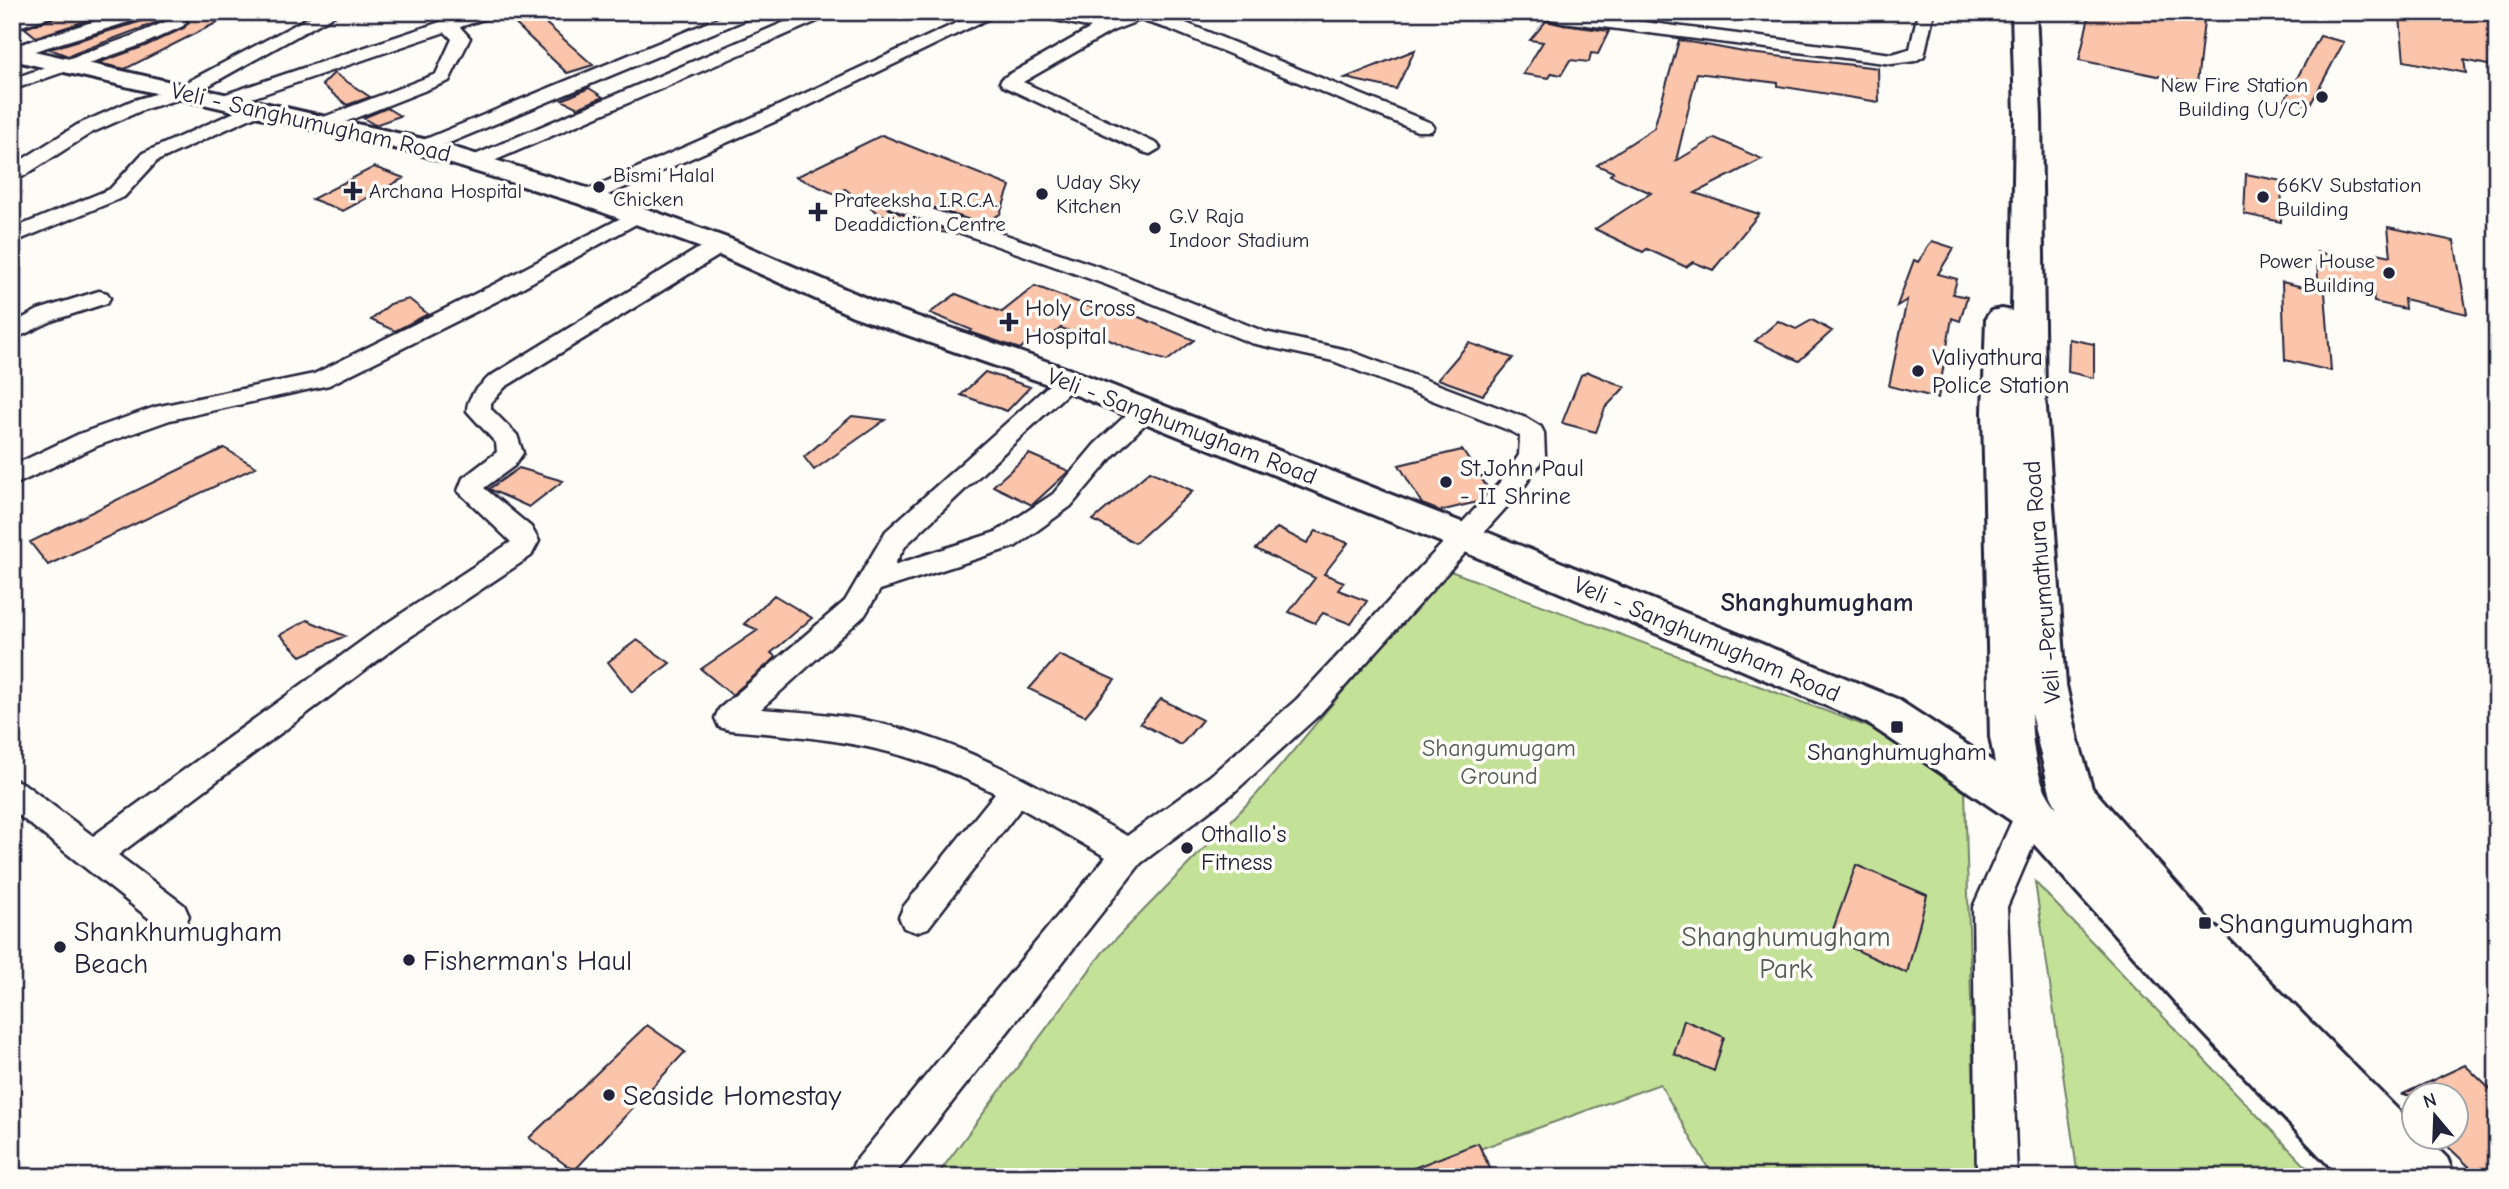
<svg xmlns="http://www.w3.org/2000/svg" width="2509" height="1189" viewBox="0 0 2509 1189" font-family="'Comic Neue',sans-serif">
<rect width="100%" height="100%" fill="#fdfcf7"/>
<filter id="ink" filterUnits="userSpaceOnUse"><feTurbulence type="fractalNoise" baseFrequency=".0143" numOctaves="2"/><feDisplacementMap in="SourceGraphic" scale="14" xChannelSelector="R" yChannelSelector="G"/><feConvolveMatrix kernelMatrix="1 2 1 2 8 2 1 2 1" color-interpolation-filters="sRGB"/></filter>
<g filter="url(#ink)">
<path fill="#c4e198" stroke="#73826a" stroke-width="2" d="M1445 569 1933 751 1965 789 1976 1177H1713L1660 1084 1402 1177H936L1103 952 1257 794Z
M2035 882 2316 1177H2078Z"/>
<path fill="#fac5ab" stroke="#22223b" stroke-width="2" d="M63 12H114L36 37 25 28 54 18Z
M152 12H238L125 69 98 63 145 46 184 28 189 22 185 16 176 15 68 56 50 49 149 19Z
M507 12H533L593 65 567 73 505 14Z
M2090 12H2205L2197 84 2079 60Z
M2422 12H2446L2497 21V67L2464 60 2466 73 2404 61 2400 17 2423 21Z
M1546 21 1563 25 1609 31 1598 54 1591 53 1589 62 1570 60 1561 75 1552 73 1549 78 1523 74 1543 42 1530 40Z
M2320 36 2344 42 2310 105 2285 100Z
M1679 40 1749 53 1878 68 1879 102 1778 86V83L1697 73 1676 161 1715 138 1762 159 1695 193 1759 214 1713 270 1693 262 1686 267 1647 249 1643 252 1595 229 1651 193 1610 175 1613 172 1597 165 1654 128Z
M1415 50 1396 89 1345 78Z
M334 73 370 97 347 105 322 85Z
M589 88 603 97 578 108 562 100Z
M387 108 400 116 375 125 363 118Z
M882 135 1010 186 1000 214 982 224 899 196 889 198 885 204 890 210 957 234 926 230 892 220 866 206 845 189 835 194 796 177Z
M374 167 404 178 343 211 312 199Z
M2246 174 2282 181 2281 222 2244 214Z
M2388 227 2454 241 2467 314 2404 299 2405 309 2374 302 2373 292 2318 280 2317 252 2378 266 2377 253 2391 256Z
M1932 241 1954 248 1938 274 1957 279 1953 294 1967 297 1960 321 1952 318 1938 398 1889 386 1907 300 1897 306 1914 260 1918 262Z
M2282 282 2325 292 2331 371 2285 360Z
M1035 286 1115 316 1122 310 1194 340 1167 361 1125 347 1087 330 1081 336 1061 328 1047 340 1036 335 1020 349 970 332 972 330 930 313 956 294 1002 312Z
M409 299 428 314 395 331 371 320 390 304Z
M1812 320 1832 331 1799 361 1755 341 1778 321 1796 329Z
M2069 339 2094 344V378L2068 372Z
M1469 343 1513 358 1483 395 1438 379Z
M985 372 1030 387 1007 411 961 395Z
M1588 372 1625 387 1605 408 1596 432 1562 423 1581 375Z
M852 416 885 420 814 470 804 457Z
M224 448 256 467 48 565 30 542Z
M1462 450 1489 490 1477 502 1440 511 1422 504 1399 465Z
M1029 454 1069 471 1032 505 993 486Z
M519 468 563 481 529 507 489 489Z
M1150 471 1193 491 1135 543 1093 520Z
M1277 528 1307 543 1316 531 1348 543 1324 574 1344 582 1338 590 1367 601 1351 624 1323 613 1315 623 1289 612 1315 578 1256 549Z
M774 595 812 618 771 653 776 657 732 695 701 669 758 630 744 624Z
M307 620 345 636 301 656 280 635Z
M637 640 670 663 632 692 608 662Z
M1059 655 1115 680 1085 716 1029 689Z
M1161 699 1202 720 1181 745 1140 723Z
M1856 865 1927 895 1907 973 1830 938Z
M1684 1020 1724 1037 1714 1071 1674 1054Z
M647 1025 685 1052 574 1171 529 1138Z
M2465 1065 2497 1096V1168L2480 1177 2441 1140 2456 1137V1095H2401Z
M1478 1143 1494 1177H1396V1175Z"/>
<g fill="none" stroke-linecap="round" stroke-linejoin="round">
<defs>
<path id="minor" d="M30 12H55L53 16 12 29V18Z
M124 12H150L148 16 12 58V47Z
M319 12H340L190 96 145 109 91 133 19 179 12 181V166L77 125 131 101 176 88Z
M470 12H495L493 16 460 27 470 38 449 81 330 128 323 130 313 124 316 120 436 74 452 39 445 32 231 105H217L215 101 217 97Z
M733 12H756L754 16 430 151H416L413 147 416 143Z
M808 12H831L829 16 482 166H468L465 162 468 158Z
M980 12H1002L783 118 594 201H580L577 197 580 193 769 110Z
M1036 12H1066L1105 22 1128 12H1151L1181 21 1431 123 1434 127 1431 131H1417L1169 29 1140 20 1112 31 1023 82 1157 144 1160 148 1150 154 1143 152 1003 86 1000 82 1003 78 1091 28 1038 16Z
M1342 12H1383C1374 20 1351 20 1342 12Z
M1534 12H1566L1892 54 1910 49 1918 12H1934L1924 56 1915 61 1892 64 1563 22 1536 16Z
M177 17 183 18 186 22 183 26 144 44 12 90V79L132 36Z
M255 103 262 105 264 109 262 113 157 161 124 197 12 243V229L110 189 143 153Z
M898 198 1123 275 1265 332 1347 350 1526 418 1541 427 1544 433 1545 456 1521 491 1319 715 1232 794 1141 863 893 1177H849L854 1163 1106 857 1021 808 928 928 916 932 904 928 899 917 904 906 995 793C901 745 833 739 730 730L719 727 715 718 719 709 845 601 886 531 1060 375 1068 373 1076 375 1080 380 1076 385 906 545 894 565 996 532 1053 494 1095 444 1137 405 1146 403 1155 405 1158 411 1113 456 1071 506 1016 546 880 590 865 615 761 709C805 712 851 715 894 727 978 749 1052 794 1127 836L1210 776 1297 699 1503 479 1519 455 1520 436 1508 430 1333 361 1251 343 1107 285 891 208 888 204 891 200Z
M638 209 645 211 648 215 645 219 507 296 329 385 170 420 97 446 12 486V466L79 434 155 407 314 374 491 286Z
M720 239 728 240 731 245 728 250 505 387 491 403V409L517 435 523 453 514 466 484 488 531 527 539 541 531 556 401 643 118 855 184 905 189 916 184 927 172 931 160 927 12 810V779L23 783 93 836 381 627 511 542 458 491 463 478 497 452 496 443 467 411C467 396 479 387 489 377L712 240Z
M99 291 107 293 110 298 107 303 54 320 12 340V324L38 310Z
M2032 798 2043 801 2048 811 2007 907 2017 1177H1977L1973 907 2021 801Z"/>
<path id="secondary" d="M2012 12H2036L2041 116 2045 394 2066 685 2078 740 2092 788 2204 915 2414 1126V1136H2425L2447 1158 2455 1177H2340L2193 1022 2016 824 1867 723 1453 547 1056 387 853 316 710 251 577 203 416 153 12 60V46L432 141 597 191 730 239 875 302 1080 373 1479 529 1897 699 1995 763 1990 737 1983 413 1986 318 1991 311 2002 309 2012 311 2015 116ZM2031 714 2051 796 2057 808C2036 785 2032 745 2031 714Z"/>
</defs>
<use href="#minor" stroke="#22223b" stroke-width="5"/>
<use href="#secondary" stroke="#22223b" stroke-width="6"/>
<use href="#minor" fill="#fdfcf7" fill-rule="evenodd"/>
<use href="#secondary" fill="#fdfcf7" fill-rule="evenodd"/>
</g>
</g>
<g fill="#22223b" stroke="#fdfcf7" stroke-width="2.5">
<circle cx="2322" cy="97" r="7"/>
<circle cx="599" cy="187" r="7"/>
<path d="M349.5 180.5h7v7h7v7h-7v7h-7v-7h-7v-7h7z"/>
<circle cx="1042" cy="194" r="7"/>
<circle cx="2263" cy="197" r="7"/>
<path d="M814.5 201.5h7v7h7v7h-7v7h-7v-7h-7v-7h7z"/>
<circle cx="1155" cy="228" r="7"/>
<circle cx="2389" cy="273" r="7"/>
<path d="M1005.5 311.5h7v7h7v7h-7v7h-7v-7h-7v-7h7z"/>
<circle cx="1918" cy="371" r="7"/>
<circle cx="1446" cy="482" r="7"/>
<rect x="1890" y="720" width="14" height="14" rx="3.5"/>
<circle cx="1187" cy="848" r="7"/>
<rect x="2198" y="916" width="14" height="14" rx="3.5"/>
<circle cx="60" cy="947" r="7"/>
<circle cx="409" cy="960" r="7"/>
<circle cx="609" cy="1095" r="7"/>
</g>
<g text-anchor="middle" stroke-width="7" stroke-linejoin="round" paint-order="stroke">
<g font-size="21" fill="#22223b" stroke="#fdfcf7" text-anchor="start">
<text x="2308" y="92" text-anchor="end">New Fire Station<tspan x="2308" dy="24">Building (U/C)</tspan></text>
<text x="613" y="182">Bismi Halal<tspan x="613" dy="24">Chicken</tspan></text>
<text x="1056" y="189">Uday Sky<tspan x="1056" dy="24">Kitchen</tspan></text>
<text x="2277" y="192">66KV Substation<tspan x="2277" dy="24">Building</tspan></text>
<text x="369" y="198">Archana Hospital</text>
<text x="834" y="207">Prateeksha I.R.C.A.<tspan x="834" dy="24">Deaddiction Centre</tspan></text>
<text x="1169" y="223">G.V Raja<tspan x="1169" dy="24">Indoor Stadium</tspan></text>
<text x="2375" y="268" text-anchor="end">Power House<tspan x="2375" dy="24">Building</tspan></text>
</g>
<g font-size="24" fill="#22223b" stroke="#fdfcf7">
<text transform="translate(311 122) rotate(13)" y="8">Veli - Sanghumugham Road</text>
<text transform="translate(1182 426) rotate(21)" y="8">Veli - Sanghumugham Road</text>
<text transform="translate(2042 582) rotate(-95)" y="8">Veli -Perumathura Road</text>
<text transform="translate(1707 639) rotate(23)" y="8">Veli - Sanghumugham Road</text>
</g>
<g font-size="24" fill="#22223b" stroke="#fdfcf7" text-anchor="start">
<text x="1025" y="316">Holy Cross<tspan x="1025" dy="28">Hospital</tspan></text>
<text x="1932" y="365">Valiyathura<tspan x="1932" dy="28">Police Station</tspan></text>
<text x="1460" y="476">St.John Paul<tspan x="1460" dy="28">- II Shrine</tspan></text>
<text x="1897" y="760" text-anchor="middle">Shanghumugham</text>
<text x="1201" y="842">Othallo's<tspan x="1201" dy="28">Fitness</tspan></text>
</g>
<g font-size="24" fill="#535b57" stroke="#fdfcf7">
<text x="1499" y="756">Shangumugam<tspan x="1499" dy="28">Ground</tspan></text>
</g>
<g font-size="26" font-weight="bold" fill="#22223b" stroke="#fdfcf7">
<text x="1817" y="611">Shanghumugham</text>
</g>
<g font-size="28" fill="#22223b" stroke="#fdfcf7" text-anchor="start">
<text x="2219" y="933">Shangumugham</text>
<text x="74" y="941">Shankhumugham<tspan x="74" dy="32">Beach</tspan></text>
<text x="423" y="970">Fisherman's Haul</text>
<text x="623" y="1105">Seaside Homestay</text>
</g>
<g font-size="28" fill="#535b57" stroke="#fdfcf7">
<text x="1786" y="946">Shanghumugham<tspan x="1786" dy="32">Park</tspan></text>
</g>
</g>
<rect width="2509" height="1189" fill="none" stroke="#fdfcf7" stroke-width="42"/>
<rect x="21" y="21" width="2467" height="1147" fill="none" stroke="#22223b" stroke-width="2.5" filter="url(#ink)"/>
<g transform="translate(2435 1116) rotate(341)"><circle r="33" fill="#fdfcf7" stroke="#a5a5ac" stroke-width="2"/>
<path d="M0-5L12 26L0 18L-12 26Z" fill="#22223b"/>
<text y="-10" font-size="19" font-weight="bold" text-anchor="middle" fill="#22223b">N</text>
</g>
</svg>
